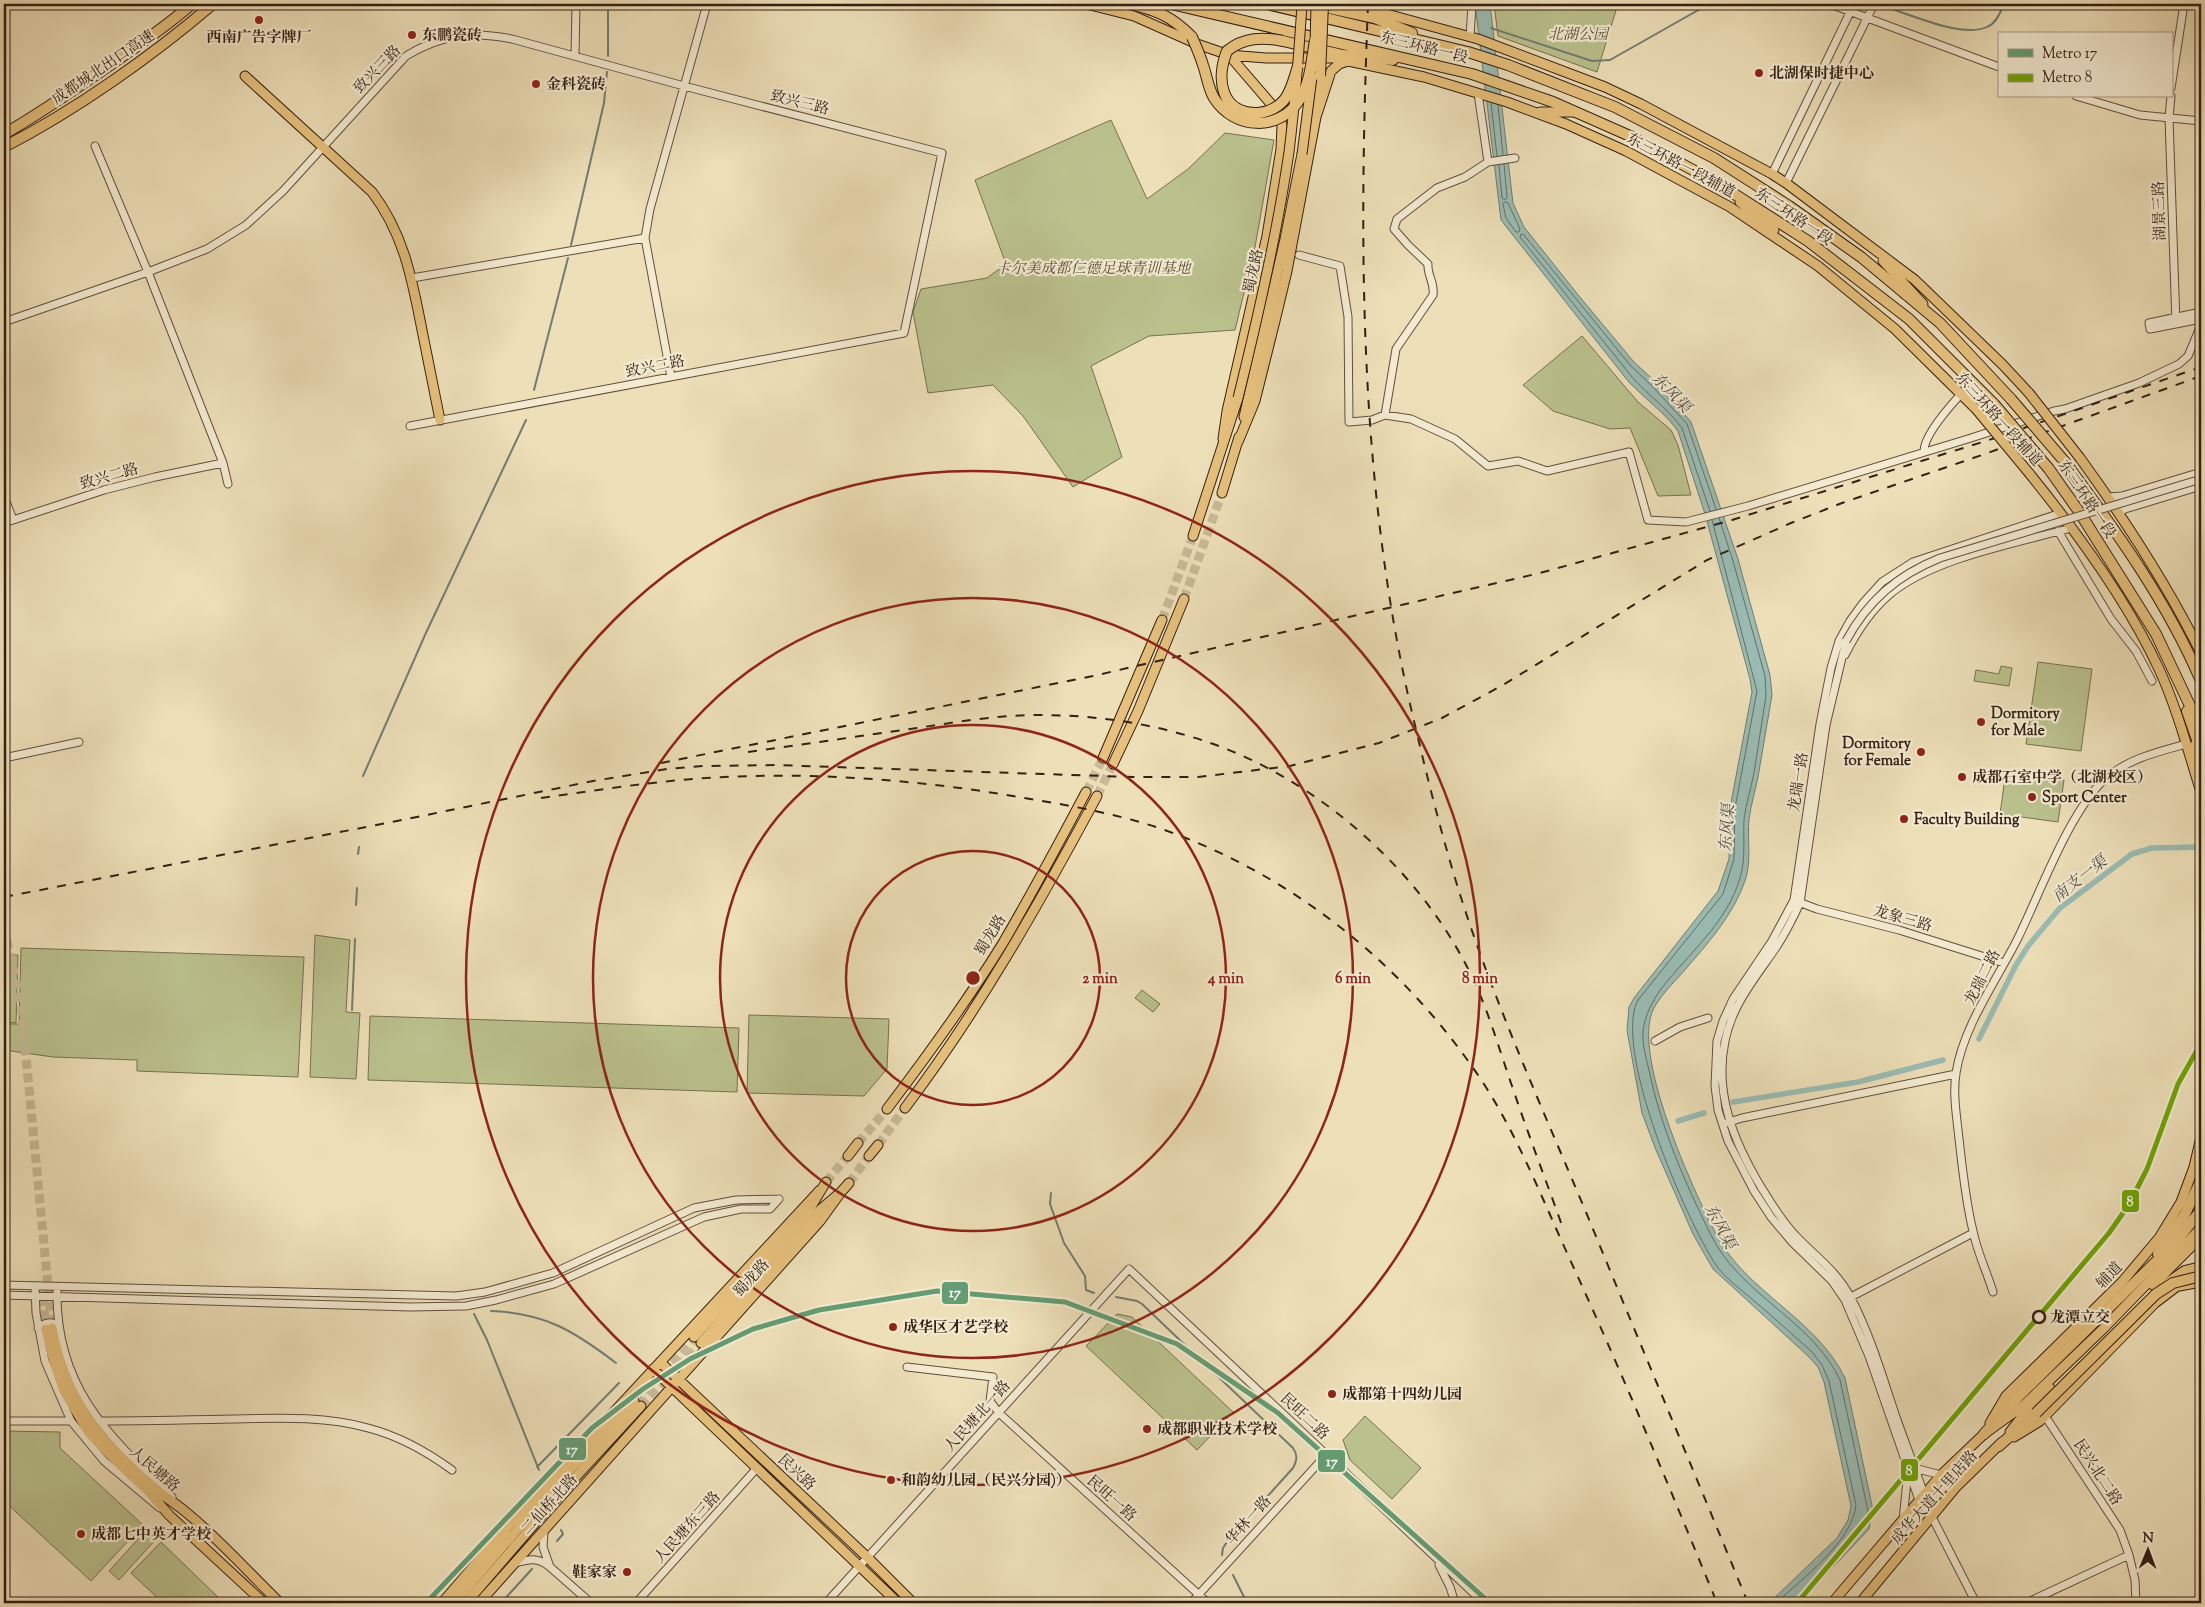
<svg xmlns="http://www.w3.org/2000/svg" width="2205" height="1607" viewBox="0 0 2205 1607" font-family="'Sorts Mill Goudy','Noto Serif SC',serif">
<rect width="100%" height="100%" fill="#eddfb8"/>
<filter id="stains"><feTurbulence type="fractalNoise" baseFrequency=".004" numOctaves="4"/><feColorMatrix values="0 0 0 0 .2 0 0 0 0 .09 0 0 0 0 .02 0 0 0 .5 -.17"/></filter>
<radialGradient id="worn" r=".72"><stop offset=".6" stop-color="#630" stop-opacity="0"/><stop offset="1" stop-color="#630" stop-opacity=".3"/></radialGradient>
<path fill="#bac18d" stroke="#777050" d="M1494 4H1618L1597 72 1498 36Z
M1111 120 1147 199 1188 169 1225 133 1274 140 1255 247 1235 330 1149 336 1091 366 1122 457 1073 487 1023 416 993 385 928 393 913 312 921 289 987 278 1006 264 975 180Z
M1582 336 1638 402 1671 430 1678 445 1691 495 1658 496 1630 428 1610 429 1553 411 1523 385Z
M2038 662 2092 669 2081 751 2026 744Z
M2001 666 2012 668 2009 686 1974 681 1976 670 1999 674Z
M2006 771 2064 780 2058 822 2000 814Z
M315 935 350 940 346 1012 360 1013 356 1079 310 1077Z
M21 948 304 957 298 1077 137 1071V1060L53 1057 4 1050V1024H19Z
M4 955H18L16 1023 4 1022Z
M1142 990 1160 1004 1153 1012 1135 998Z
M749 1015 889 1019 887 1069 864 1096 747 1093Z
M370 1016 739 1028 737 1092 368 1080Z
M1117 1314 1132 1317 1233 1412 1197 1450 1086 1346Z
M1365 1416 1421 1468 1392 1499 1350 1460 1343 1440Z
M4 1431 60 1432V1448L143 1525 91 1581 4 1501Z
M147 1529 157 1538 119 1580 109 1571Z
M161 1542 221 1600 218 1603H163L131 1573Z"/>
<path fill="#9abcb4" stroke="#717d74" d="M1475 4H1490L1513 203 1524 227 1579 296 1634 362 1658 384 1691 422 1738 559 1770 675 1772 695C1767 722 1763 750 1758 777 1755 791 1751 805 1749 819 1747 840 1752 860 1745 881 1732 917 1708 943 1684 971 1673 983 1662 994 1654 1008 1630 1052 1693 1190 1716 1234 1746 1292 1816 1318 1845 1378L1873 1510 1869 1529 1799 1603H1769L1837 1538 1848 1520 1851 1506 1824 1382 1818 1367 1808 1356 1713 1269 1693 1234 1656 1150 1642 1113 1627 1030 1629 1007 1634 998 1718 891 1729 859 1730 808 1752 692 1750 679 1705 514 1678 431C1664 412 1644 398 1628 381L1501 220Z"/>
<g fill="none" stroke-linecap="round" stroke-linejoin="round">
<path stroke="#676e64" stroke-width="1" d="M1491 103 1497 156
M1498 105 1503 155
M1499 165 1502 198 1505 200 1507 197 1504 164
M1505 202 1508 203 1520 229 1519 232H1516L1506 218 1503 204Z
M1710 511 1682 428C1668 409 1648 395 1632 377L1520 237 1521 234 1524 235 1630 365 1654 388 1687 424 1716 509
M1719 518 1733 561 1765 676 1766 696C1762 721 1758 747 1754 773 1751 788 1746 804 1744 819 1743 839 1746 858 1740 878 1727 923 1689 953 1661 989 1652 1002 1645 1015 1643 1031 1642 1044 1646 1058 1649 1070 1661 1128 1685 1183 1711 1235 1740 1295 1812 1320 1840 1380L1868 1511 1864 1527 1797 1598 1796 1603
M1712 520 1757 691 1735 808 1734 859 1723 894 1638 1000C1612 1049 1686 1220 1716 1265 1725 1278 1740 1289 1752 1299 1772 1316 1792 1334 1812 1352L1822 1365 1829 1381 1856 1505C1852 1542 1803 1578 1776 1603"/>
<path stroke="#717d74" stroke-width="2" d="M1892 9C1917 17 1966 39 1989 26 1997 22 2001 11 2004 4
M1491 28 1592 61 1610 60 1709 4
M608 56V4
M571 245 604 103 607 72
M534 390 568 258
M363 776 425 635 526 420
M358 854 359 847
M356 905 357 888
M352 1010 355 939
M1051 1193 1050 1204 1064 1243 1085 1276 1086 1290 1094 1293
M1116 1297 1137 1301 1142 1304 1293 1448C1298 1455 1297 1460 1293 1468L1229 1539 1223 1548 1222 1555
M491 1311C545 1313 574 1331 616 1363
M474 1314 487 1340 539 1470
M537 1467 619 1383
M557 1541 563 1534 561 1530
M1233 1575 1247 1603
M501 1603 532 1569"/>
<path stroke="#9abcb4" stroke-width="5.5" d="M1979 1039 2016 965 2028 946 2060 908 2132 854 2152 848 2201 847
M1733 1102 1858 1082 1943 1060
M1678 1121 1704 1113"/>
<path stroke="#c8b997" stroke-width="9" stroke-dasharray="9 4.5" stroke-linecap="butt" d="M1184 599 1222 493
M1162 620 1193 536
M1086 792 1103 758
M1097 796 1113 764
M4 927 21 1005 52 1328
M858 1143 887 1109
M878 1145 905 1108
M826 1182 848 1156
M849 1183 869 1156
M43 1297 46 1329
M634 1401 694 1337
M641 1406 701 1343"/>
<defs>
<path id="minor" d="M1830 4 1999 67
M1470 37 1472 4
M575 56 576 4
M2171 88 2184 4
M1478 93 1488 162
M2076 96 2140 115 2201 121
M2171 96 2169 118 2176 324
M95 146 148 272 223 463 228 484
M1772 174 1854 4
M1786 183 1874 4
M1299 255 1340 266 1348 317 1349 422 1372 420 1385 415 1411 419 1455 439 1488 466 1518 461 1547 471 1629 452 1648 520 1686 522 1748 506 1971 438 2054 411 2065 409 2139 383 2179 364 2188 356 2201 325
M412 278 645 238
M2201 312 2149 323 2150 329 2201 319
M4 322 148 272 207 249 246 225 283 191 406 56C442 34 472 31 512 39L684 86 942 153 904 333 410 426
M671 377 645 238 650 209 707 4
M1385 415 1396 349 1433 295C1435 283 1427 275 1428 264L1408 245 1394 229 1397 219 1437 188 1465 177 1488 162 1515 158
M1924 452C1923 436 1950 406 1961 394
M4 496 13 520
M2108 497 2122 496 2201 472
M2120 512 2125 509 2201 486
M4 523 104 490 155 477 223 463
M2058 531 2111 619 2136 651 2152 681
M1846 641 1826 725 1800 903C1793 918 1786 932 1777 946 1757 976 1732 1004 1725 1041 1714 1094 1734 1142 1761 1187 1772 1204 1782 1222 1796 1236 1816 1257 1837 1271 1851 1298 1870 1334 1882 1375 1895 1414 1906 1446 1919 1477 1929 1510
M1845 655C1856 633 1871 610 1890 594 1933 558 2017 543 2071 528
M4 758 79 742
M1796 901 1817 909 1899 930 2004 963
M1655 1041 1680 1027 1708 1018
M1726 1123 1742 1118 1956 1074
M4 1285 456 1296 485 1292 553 1273 694 1208 736 1200 779 1199
M35 1286 36 1313 45 1361 71 1421 104 1461 160 1508
M57 1292C56 1388 108 1435 172 1497
M1993 1292C1987 1272 1977 1252 1973 1231 1965 1199 1962 1164 1958 1130 1956 1112 1953 1092 1956 1073 1963 1027 1996 981 2017 940 2039 896 2069 812 2104 780 2127 759 2157 752 2186 744
M4 1295 410 1307 466 1306 496 1300 554 1284 704 1217 741 1209H770L779 1199
M1847 1299 1973 1233
M38 1328C44 1322 52 1321 59 1326
M907 1367 993 1377 990 1401 999 1413 1208 1603
M2045 1416 2120 1530 2129 1555 2135 1580 2136 1603
M4 1421H71
M99 1421C145 1421 190 1420 236 1419 280 1418 325 1416 368 1428 399 1436 426 1451 452 1470
M1913 1466 1918 1469 1941 1475
M1903 1520 1908 1471
M515 1563C530 1559 538 1557 550 1567L543 1547 544 1531
M1439 1565 1450 1587 1455 1603
M550 1567 591 1603
M636 1603 757 1468
M826 1603 1129 1269 1484 1603
M1191 1603 1326 1455
M1976 1603 1932 1517 1919 1500 1869 1356 1845 1300 1832 1281 1792 1242 1771 1217 1754 1191 1728 1141 1718 1110 1715 1086 1717 1041 1723 1021 1733 999 1772 941 1794 900 1820 724 1831 668 1839 641 1850 621 1863 603 1882 582 1913 562 2061 513
M2026 1603 2129 1555"/>
<path id="major" d="M1086 4 1134 16 1197 44 1229 55 1266 58H1334L1424 77 1507 102 1566 124 1626 151 1730 207 1818 266 1895 329 1976 409
M1350 4 1478 39 1605 87 1641 104 1772 174 1786 183 1915 280 2003 365 2029 393
M245 76 372 192C404 234 412 279 422 330 428 360 434 390 440 420
M1540 112H1575
M1740 202 1774 230
M1883 261 1923 304
M1244 417 1285 239 1302 154
M1223 439 1227 411 1267 236 1281 149 1282 125 1278 112 1229 55
M1238 442 1255 401 1276 317 1287 271 1316 117 1331 71 1339 64 1348 61
M2080 458C2125 520 2167 584 2201 653
M2029 473C2076 531 2128 602 2159 669 2177 708 2188 751 2201 792
M1222 493 1239 437
M1193 536 1238 398
M1103 758 1162 620
M1113 764 1138 711 1184 599
M905 1108C979 1010 1039 904 1097 796
M887 1109C928 1055 968 1000 1003 943 1032 893 1059 843 1086 792
M848 1156 858 1143
M869 1156 878 1145
M2153 1285 2201 1237
M2179 1286 2201 1282
M52 1328C66 1402 101 1442 157 1490 166 1498 178 1505 187 1513 220 1540 249 1573 280 1603
M46 1329 53 1359 64 1391 89 1433 112 1457 150 1493 169 1515 264 1603
M694 1337 809 1210 826 1182
M701 1343 820 1210 841 1192 849 1183
M660 1362 867 1557 913 1603
M653 1369 898 1603
M1990 1423 2006 1396 2122 1282 2159 1238 2181 1202 2194 1167 2201 1137
M2010 1432 2028 1409 2050 1388
M2014 1437 2040 1421 2155 1303 2184 1281
M442 1603 510 1524 820 1190
M454 1603 553 1488 634 1401
M466 1603 561 1493 641 1406
M479 1603 820 1221 841 1192
M1832 1603 1941 1475 1984 1434 2024 1405 2104 1328 2201 1228
M1860 1603 1956 1487 2002 1442"/>
<path id="highway" d="M1129 4C1155 9 1173 17 1192 37
M1171 4 1472 74 1553 102 1630 136 1717 183 1808 241 1909 319 1994 404
M1267 4 1468 52 1508 65 1615 107 1714 158 1789 206 1861 257 1940 323 2011 399
M1311 4 1375 18 1412 33
M1283 41 1343 55 1393 60
M4 134C36 116 66 95 97 74 129 52 162 30 192 4
M1307 134 1316 103 1320 76
M4 147C76 110 152 56 213 4
M2065 462C2116 531 2167 601 2201 681
M2049 469 2080 513 2156 634 2201 729
M2187 711 2201 751
M2196 744 2201 765
M2158 1254 2185 1214 2201 1180
M2165 1285 2185 1271 2201 1267
M1984 1434 2018 1397 2175 1243 2201 1210
M1999 1446 2036 1413"/>
</defs>
<use href="#minor" stroke="#624f3c" stroke-width="9"/>
<use href="#major" stroke="#341f13" stroke-width="11"/>
<use href="#highway" stroke="#341f13" stroke-width="12"/>
<use href="#minor" stroke="#f3ead1" stroke-width="7"/>
<use href="#major" stroke="#e6c07c" stroke-width="9"/>
<use href="#highway" stroke="#e6c07c" stroke-width="10"/>
<path stroke="#341f13" stroke-width="2" stroke-dasharray="9 9" stroke-linecap="butt" d="M1368 4C1359 237 1358 475 1410 704 1427 777 1445 851 1469 922 1503 1022 1547 1119 1588 1217 1641 1346 1695 1474 1748 1603
M748 752C805 744 861 736 917 728 957 722 998 715 1038 715 1088 715 1137 721 1185 735 1305 768 1419 865 1472 977 1489 1012 1499 1049 1512 1086 1528 1134 1547 1183 1564 1231
M661 763 1093 676 1540 573 1732 520 1989 440 2201 367
M541 798C591 791 642 783 693 779 796 771 899 778 1001 794 1054 803 1108 811 1159 828 1286 872 1394 956 1471 1065 1512 1122 1538 1189 1567 1253 1620 1368 1669 1486 1717 1603
M4 897 397 821 593 781 667 769 703 766 775 765 1133 777H1198L1290 766 1379 743 1442 718 1503 685 1707 560 1791 523 1842 503 1982 455 2201 376"/>
<defs>
<path id="minor-bridge" d="M1846 641C1868 600 1898 575 1940 558L2201 479"/>
<path id="major-bridge" d="M1315 47 1316 4
M1302 154 1312 77
M2029 393 2080 458
M1238 398C1258 317 1277 235 1289 152 1295 103 1299 53 1302 4
M1976 409 2029 473"/>
<path id="highway-bridge" d="M1192 37C1196 46 1200 55 1203 65 1207 76 1208 88 1214 98 1234 130 1280 132 1300 99 1310 83 1312 58 1315 40
M1283 41C1263 37 1244 37 1227 51 1216 78 1220 114 1258 113 1268 112 1278 108 1285 99 1292 89 1294 78 1298 66
M1320 76 1323 4
M2011 399 2065 462
M1994 404 2049 469
M2036 1413 2156 1294 2173 1283 2201 1276"/>
</defs>
<use href="#minor-bridge" stroke="#624f3c" stroke-width="9" stroke-linecap="butt"/>
<use href="#major-bridge" stroke="#341f13" stroke-width="11" stroke-linecap="butt"/>
<use href="#highway-bridge" stroke="#341f13" stroke-width="12" stroke-linecap="butt"/>
<use href="#minor-bridge" stroke="#f3ead1" stroke-width="7"/>
<use href="#major-bridge" stroke="#e6c07c" stroke-width="9"/>
<use href="#highway-bridge" stroke="#e6c07c" stroke-width="10"/>
<defs>
<path id="metro-1" d="M426 1603 592 1428 643 1389 690 1359 753 1329 819 1310 937 1291 1065 1302 1177 1344 1278 1413 1490 1603"/>
<path id="metro-2" d="M1797 1603 2109 1233 2128 1206 2147 1169 2178 1084 2201 1043"/>
</defs>
<use href="#metro-1" stroke="#f3ead1" stroke-width="9"/>
<use href="#metro-2" stroke="#f3ead1" stroke-width="9"/>
<use href="#metro-1" stroke="#659c73" stroke-width="5"/>
<use href="#metro-2" stroke="#6fa406" stroke-width="5"/>
</g>
<g fill="none" stroke="#8f2418" stroke-width="2.5">
<circle cx="973" cy="978" r="127"/>
<circle cx="973" cy="978" r="253"/>
<circle cx="973" cy="978" r="380"/>
<circle cx="973" cy="978" r="507"/>
</g>
<g fill="#8f2418" stroke="#f3ead1" stroke-width="2">
<circle cx="259" cy="20" r="5"/>
<circle cx="412" cy="35" r="5"/>
<circle cx="1759" cy="73" r="5"/>
<circle cx="536" cy="84" r="5"/>
<circle cx="1981" cy="722" r="5"/>
<circle cx="1921" cy="752" r="5"/>
<circle cx="1962" cy="777" r="5"/>
<circle cx="2032" cy="797" r="5"/>
<circle cx="1904" cy="819" r="5"/>
<circle cx="893" cy="1327" r="5"/>
<circle cx="1332" cy="1394" r="5"/>
<circle cx="1147" cy="1429" r="5"/>
<circle cx="891" cy="1480" r="5"/>
<circle cx="81" cy="1534" r="5"/>
<circle cx="627" cy="1572" r="5"/>
</g>
<circle fill="#f3ead1" stroke="#341f13" stroke-width="2.5" cx="2039" cy="1317" r="6"/>
<g text-anchor="middle" stroke-width="4.5" stroke-linejoin="round" paint-order="stroke">
<g font-size="15" font-style="italic" fill="#5c5038" stroke="#f3ead1">
<text x="1578" y="39">北湖公园</text>
<text x="1093" y="273">卡尔美成都仁德足球青训基地</text>
</g>
<g font-size="15" font-weight="bold" fill="#341f13" stroke="#f3ead1" text-anchor="start">
<text x="422" y="40">东鹏瓷砖</text>
<text x="259" y="42" text-anchor="middle">西南广告字牌厂</text>
<text x="1769" y="78">北湖保时捷中心</text>
<text x="546" y="89">金科瓷砖</text>
<text x="1991" y="718">Dormitory<tspan x="1991" dy="17">for Male</tspan></text>
<text x="1911" y="748" text-anchor="end">Dormitory<tspan x="1911" dy="17">for Female</tspan></text>
<text x="1972" y="782">成都石室中学（北湖校区）</text>
<text x="2042" y="802">Sport Center</text>
<text x="1914" y="824">Faculty Building</text>
<text x="903" y="1332">成华区才艺学校</text>
<text x="1342" y="1399">成都第十四幼儿园</text>
<text x="1157" y="1434">成都职业技术学校</text>
<text x="901" y="1485">和韵幼儿园（民兴分园)）</text>
<text x="91" y="1539">成都七中英才学校</text>
<text x="617" y="1577" text-anchor="end">鞋家家</text>
</g>
<g font-size="15" fill="#341f13" stroke="#f3ead1">
<text transform="translate(1424 47) rotate(14)" y="5">东三环路一段</text>
<text transform="translate(103 67) rotate(-34)" y="5">成都城北出口高速</text>
<text transform="translate(377 69) rotate(-46)" y="5">致兴三路</text>
<text transform="translate(800 102) rotate(14)" y="5">致兴三路</text>
<text transform="translate(1681 165) rotate(28)" y="5">东三环路一段辅道</text>
<text transform="translate(2159 211) rotate(-92)" y="5">湖景三路</text>
<text transform="translate(1794 216) rotate(34)" y="5">东三环路一段</text>
<text transform="translate(1253 271) rotate(-78)" y="5">蜀龙路</text>
<text transform="translate(655 366) rotate(-11)" y="5">致兴二路</text>
<text transform="translate(1999 419) rotate(48)" y="5">东三环路一段辅道</text>
<text transform="translate(109 476) rotate(-16)" y="5">致兴二路</text>
<text transform="translate(2087 499) rotate(56)" y="5">东三环路一段</text>
<text transform="translate(1798 782) rotate(-81)" y="5">龙瑞一路</text>
<text transform="translate(1903 918) rotate(16)" y="5">龙象三路</text>
<text transform="translate(990 935) rotate(-59)" y="5">蜀龙路</text>
<text transform="translate(1982 977) rotate(-63)" y="5">龙瑞二路</text>
<text transform="translate(2109 1275) rotate(-46)" y="5">辅道</text>
<text transform="translate(751 1278) rotate(-48)" y="5">蜀龙路</text>
<text transform="translate(977 1416) rotate(-48)" y="5">人民塘北一路</text>
<text transform="translate(1305 1416) rotate(43)" y="5">民旺二路</text>
<text transform="translate(155 1469) rotate(41)" y="5">人民塘路</text>
<text transform="translate(797 1472) rotate(43)" y="5">民兴路</text>
<text transform="translate(2098 1472) rotate(57)" y="5">民兴北二路</text>
<text transform="translate(1934 1497) rotate(-48)" y="5">成华大道十里店路</text>
<text transform="translate(1112 1498) rotate(42)" y="5">民旺一路</text>
<text transform="translate(549 1504) rotate(-48)" y="5">二仙桥北路</text>
<text transform="translate(1248 1520) rotate(-48)" y="5">华林一路</text>
<text transform="translate(687 1527) rotate(-48)" y="5">人民塘东三路</text>
</g>
<g font-size="15" font-weight="bold" fill="#341f13" stroke="#f3ead1" text-anchor="start">
<text x="2050" y="1322">龙潭立交</text>
</g>
<g font-size="16" font-style="italic" fill="#534e43" stroke="#f3ead1">
<text transform="translate(1672 392) rotate(46)" y="6">东风渠</text>
<text transform="translate(1726 828) rotate(-86)" y="6">东风渠</text>
<text transform="translate(2079 878) rotate(-38)" y="6">南支一渠</text>
<text transform="translate(1721 1226) rotate(62)" y="6">东风渠</text>
</g>
</g>
<circle cx="973" cy="978" r="8" fill="#8f2418" stroke="#f3ead1" stroke-width="2.5"/>
<g font-size="15" text-anchor="middle" font-weight="bold" fill="#8f2418" stroke="#f3ead1" stroke-width="4.5" stroke-linejoin="round" paint-order="stroke">
<text x="1100" y="983">2 min</text>
<text x="1226" y="983">4 min</text>
<text x="1353" y="983">6 min</text>
<text x="1480" y="983">8 min</text>
</g>
<g stroke="#f3ead1" stroke-width="2">
<rect x="2121" y="1189" width="19" height="24" rx="5" fill="#6fa406"/>
<rect x="941" y="1281" width="28" height="24" rx="5" fill="#659c73"/>
<rect x="558" y="1437" width="29" height="24" rx="5" fill="#659c73"/>
<rect x="1317" y="1449" width="29" height="24" rx="5" fill="#659c73"/>
<rect x="1900" y="1458" width="19" height="24" rx="5" fill="#6fa406"/>
</g>
<g font-size="14" text-anchor="middle" font-weight="bold" fill="#fff">
<text x="2130" y="1206">8</text>
<text x="955" y="1297">17</text>
<text x="572" y="1454">17</text>
<text x="1332" y="1466">17</text>
<text x="1909" y="1475">8</text>
</g>
<rect width="2205" height="1607" fill="none" stroke="#eddfb8" stroke-width="20"/>
<rect x="5" y="5" width="2195" height="1597" fill="none" stroke="#341f13" stroke-width="2.5"/>
<rect x="10" y="10" width="2185" height="1587" fill="none" stroke="#341f13"/>
<rect x="1998" y="32" width="175" height="65" fill="#f3ead1" stroke="#a79985"/>
<rect x="2008" y="49" width="25" height="8" fill="#659c73" stroke="#a79985"/>
<text x="2042" y="58" font-size="15" fill="#341f13">Metro 17</text>
<rect x="2008" y="74" width="25" height="8" fill="#6fa406" stroke="#a79985"/>
<text x="2042" y="82" font-size="15" fill="#341f13">Metro 8</text>
<g transform="translate(2148 1550) rotate(1)" stroke="#f3ead1" stroke-width="4" paint-order="stroke">
<path d="M0-4L9 19L0 12L-9 19Z" fill="#341f13"/>
<text y="-8" font-size="14" font-weight="bold" text-anchor="middle" fill="#341f13">N</text>
</g>
<rect width="100%" height="100%" filter="url(#stains)"/>
<rect width="100%" height="100%" fill="url(#worn)"/>
</svg>
